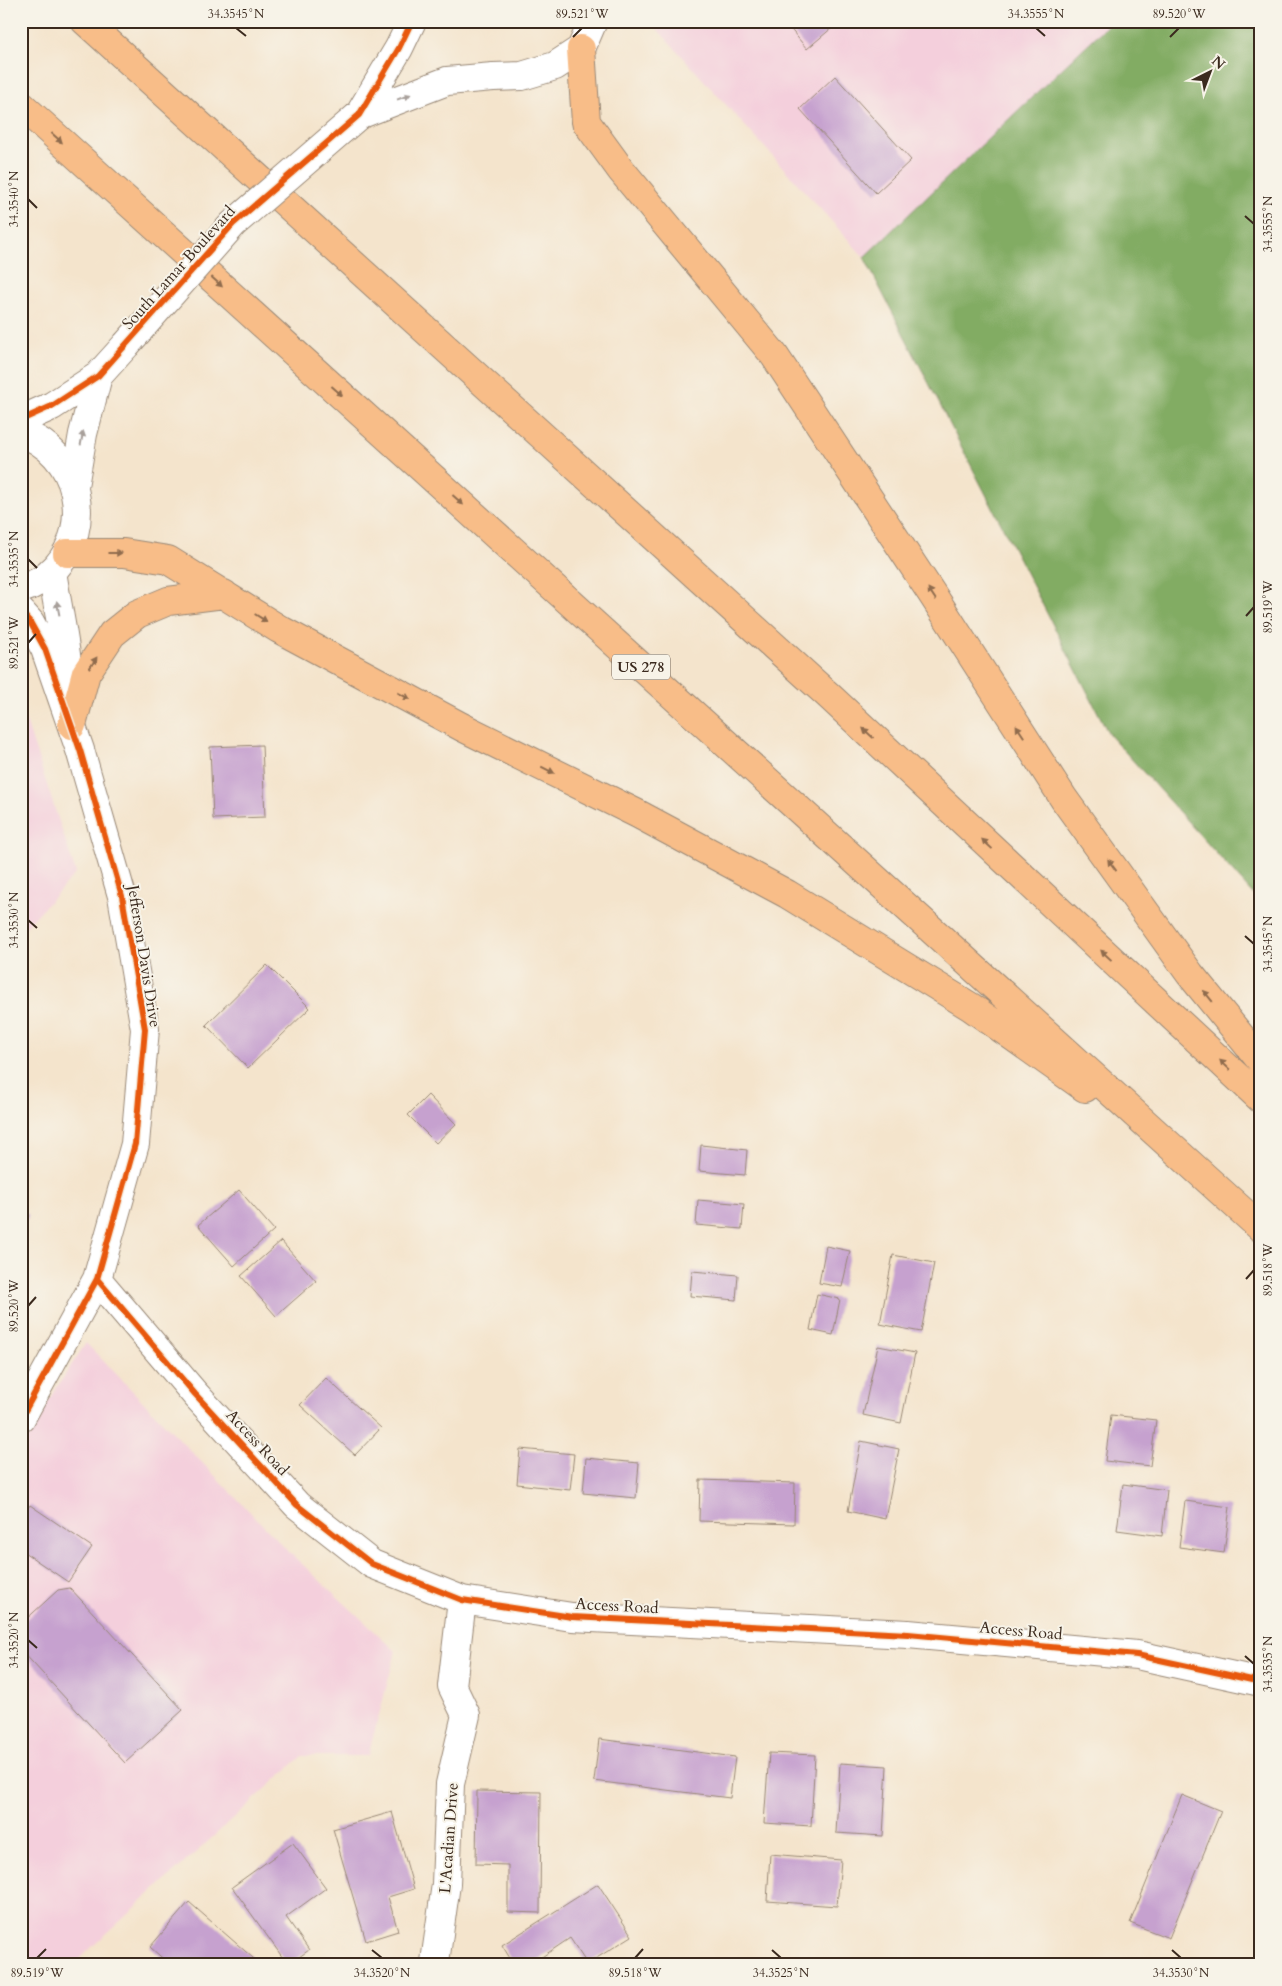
<svg xmlns="http://www.w3.org/2000/svg" width="1282" height="1986" viewBox="0 0 1282 1986" font-family="Cardo,serif">
<rect width="100%" height="100%" fill="#f7f3e8"/>
<filter id="ink" filterUnits="userSpaceOnUse"><feTurbulence type="fractalNoise" baseFrequency=".02" numOctaves="2"/><feDisplacementMap in="SourceGraphic" scale="10" xChannelSelector="R" yChannelSelector="G"/><feConvolveMatrix kernelMatrix="1 2 1 2 8 2 1 2 1" color-interpolation-filters="sRGB"/></filter>
<filter id="wash" filterUnits="userSpaceOnUse"><feTurbulence type="fractalNoise" baseFrequency=".0096" numOctaves="4" result="noise"/><feDisplacementMap in="SourceGraphic" scale="20" xChannelSelector="R" yChannelSelector="G"/><feGaussianBlur stdDeviation="1.12" result="paint"/><feColorMatrix in="noise" values="0 0 0 0 0 0 0 0 0 0 0 0 0 0 0 0 0 1.4 0 .05"/><feComposite in="paint" operator="in"/></filter>
<g filter="url(#wash)">
<rect width="100%" height="100%" fill="#f4e4cc"/>
<path fill="#f4cfdc" d="M650 21H1112L864 257Z
M21 706 76 873 21 932Z
M86 1343 288 1551 396 1651 368 1756H302L72 1965H21V1442Z"/>
<path fill="#82ac63" stroke="#5e6b40" d="M1112 21H1261V903L1109 734 864 257Z"/>
<g id="blocks">
<path fill="#c6a1cf" d="M784 21H840L807 49Z
M835 76 911 160 876 193 800 109Z
M262 745 265 817 213 819 210 747Z
M267 965 310 1008 248 1068 206 1025Z
M428 1095 456 1124 436 1143 408 1115Z
M701 1145 747 1150 745 1175 699 1171Z
M239 1190 274 1230 234 1266 198 1225Z
M698 1200 744 1204 742 1229 696 1225Z
M21 1211 29 1215 21 1231Z
M281 1241 316 1281 276 1316 241 1276Z
M826 1246 850 1251 842 1287 819 1283Z
M893 1255 934 1263 921 1332 880 1324Z
M692 1271 738 1275 736 1300 690 1296Z
M817 1294 840 1299 833 1335 810 1330Z
M878 1346 915 1353 901 1423 863 1415Z
M326 1378 381 1428 355 1455 300 1405Z
M1111 1415 1156 1420 1150 1466 1105 1461Z
M861 1441 899 1449 885 1519 848 1511Z
M520 1449 574 1454 570 1490 517 1484Z
M586 1458 639 1463 636 1498 583 1493Z
M700 1480 795 1483 794 1524 699 1521Z
M1123 1484 1167 1490 1162 1536 1117 1530Z
M1185 1501 1230 1507 1224 1553 1179 1547Z
M30 1505 92 1547 68 1582 21 1550V1519Z
M70 1588 183 1710 125 1763 21 1650V1624L58 1590Z
M599 1739 735 1757 730 1798 594 1781Z
M769 1753 815 1755 811 1826 764 1823Z
M840 1763 887 1766 883 1836 836 1833Z
M477 1791 541 1792 540 1913 508 1912V1865L476 1864Z
M1182 1795 1221 1811 1169 1938 1130 1923Z
M392 1812 414 1889 388 1897 398 1931 366 1941 333 1829Z
M293 1843 326 1888 286 1917 309 1950 288 1965 232 1887Z
M770 1854 841 1860 837 1906 767 1901Z
M598 1884 632 1936 587 1964 570 1938 530 1965H514L502 1945Z
M189 1902 261 1965H170L150 1947Z"/>
</g>
</g>
<g filter="url(#ink)">
<use href="#blocks" fill-opacity="0" stroke="#988775" stroke-width="1"/>
<g fill="none" stroke-linecap="round" stroke-linejoin="round">
<defs>
<path id="minor" d="M359 115 447 81 493 77 522 76 555 66 581 49 593 21
M359 115 399 48 412 21
M21 420 52 406 98 376 126 345
M21 433C35 437 47 446 56 456 94 499 79 572 21 589
M74 486 83 434 98 376
M52 571C58 611 67 648 70 689
M21 612 30 622 45 649 80 750 122 896 145 1029 135 1144 97 1279 21 1418
M97 1279 195 1394 297 1505 372 1564 462 1600 572 1617 908 1634 1137 1655 1261 1682
M435 1962 446 1884 450 1784 466 1715 452 1686 462 1600"/>
<path id="highway" d="M85 21 828 695 1261 1099
M581 49 586 122 621 170 774 355 934 597 1064 799 1190 974 1261 1061
M21 105 1261 1228
M67 553H124L168 560 279 629 462 727 638 814 787 894 971 1007 1085 1088
M72 725 86 673 112 634 137 614 168 601 224 594"/>
</defs>
<use href="#minor" stroke="#988775" stroke-width="30"/>
<use href="#highway" stroke="#988775" stroke-width="30"/>
<use href="#minor" stroke="#fff" stroke-width="28"/>
<use href="#highway" stroke="#f8bd88" stroke-width="28"/>
<defs>
<path id="minor-bridge" d="M126 345 233 224 359 115"/>
</defs>
<use href="#minor-bridge" stroke="#988775" stroke-width="30" stroke-linecap="butt"/>
<use href="#minor-bridge" stroke="#fff" stroke-width="28"/>
<defs>
<path id="cycleway" d="M21 420 52 406 98 376 233 224 359 115 399 48 412 21
M21 612 30 622 45 649 80 750 122 896 145 1029 135 1144 97 1279 21 1418
M97 1279 195 1394 297 1505 372 1564 462 1600 572 1617 908 1634 1137 1655 1261 1682"/>
</defs>
<use href="#cycleway" stroke="#f7f3e8" stroke-width="9"/>
<use href="#cycleway" stroke="#e8590c" stroke-width="6"/>
</g>
<defs><path id="oneway-solid" d="M-6-.8H1V-3.2L6.5 0L1 3.2V.8H-6Z" transform="scale(1.25)"/></defs>
<g fill="#a79f9a">
<use href="#oneway-solid" transform="translate(404 97) rotate(-21)"/>
<use href="#oneway-solid" transform="translate(82 438) rotate(-79)"/>
<use href="#oneway-solid" transform="translate(58 608) rotate(-101)"/>
</g>
<g fill="#906c4e">
<use href="#oneway-solid" transform="translate(57 138) rotate(42)"/>
<use href="#oneway-solid" transform="translate(217 282) rotate(42)"/>
<use href="#oneway-solid" transform="translate(337 391) rotate(42)"/>
<use href="#oneway-solid" transform="translate(458 500) rotate(42)"/>
<use href="#oneway-solid" transform="translate(115 553)"/>
<use href="#oneway-solid" transform="translate(932 594) rotate(-123)"/>
<use href="#oneway-solid" transform="translate(261 618) rotate(32)"/>
<use href="#oneway-solid" transform="translate(93 663) rotate(-57)"/>
<use href="#oneway-solid" transform="translate(404 696) rotate(28)"/>
<use href="#oneway-solid" transform="translate(1020 731) rotate(-123)"/>
<use href="#oneway-solid" transform="translate(868 733) rotate(-137)"/>
<use href="#oneway-solid" transform="translate(548 770) rotate(26)"/>
<use href="#oneway-solid" transform="translate(987 844) rotate(-137)"/>
<use href="#oneway-solid" transform="translate(1112 865) rotate(-126)"/>
<use href="#oneway-solid" transform="translate(1106 955) rotate(-137)"/>
<use href="#oneway-solid" transform="translate(1208 996) rotate(-129)"/>
<use href="#oneway-solid" transform="translate(1225 1065) rotate(-137)"/>
</g>
</g>
<path fill="none" stroke="#3b2a1e" stroke-width="2" d="M236 28 246 36M1036 28 1045 36M573 37 582 28M1170 37 1179 28M28 199 37 208M1245 216 1254 224M28 559 37 568M1246 616 1254 607M28 643 36 634M28 920 37 928M1245 936 1254 944M1246 1279 1254 1270M28 1306 36 1297M28 1640 37 1648M1245 1656 1254 1664M372 1950 382 1958M772 1950 781 1958M1172 1950 1181 1958M37 1958 46 1949M635 1958 643 1949"/>
<g text-anchor="middle" stroke-width="4" stroke-linejoin="round" paint-order="stroke">
<rect fill="#f7f3e8" stroke="#73665b" stroke-width="1" x="612" y="654.5" width="58" height="25" rx="4"/>
<g font-size="15" font-weight="bold" fill="#3b2a1e">
<text x="641" y="672">US 278</text>
</g>
<g font-size="16" fill="#3b2a1e" stroke="#f7f3e8">
<text transform="translate(178 267) rotate(-48)" y="6">South Lamar Boulevard</text>
<text transform="translate(145 956) rotate(81)" y="6">Jefferson Davis Drive</text>
<text transform="translate(258 1442) rotate(47)" y="6">Access Road</text>
<text transform="translate(617 1605) rotate(3)" y="6">Access Road</text>
<text transform="translate(1021 1630) rotate(5)" y="6">Access Road</text>
<text transform="translate(448 1838) rotate(-86)" y="6">L'Acadian Drive</text>
</g>
</g>
<rect width="1282" height="1986" fill="none" stroke="#f7f3e8" stroke-width="55"/>
<g transform="translate(1210 72) rotate(42)" stroke="#f7f3e8" stroke-width="4" paint-order="stroke">
<path d="M0-4L9 19L0 12L-9 19Z" fill="#3b2a1e"/>
<text y="-8" font-size="14" font-weight="bold" text-anchor="middle" fill="#3b2a1e">N</text>
</g>
<rect x="28" y="28" width="1226" height="1930" fill="none" stroke="#3b2a1e" stroke-width="2"/>
<g font-size="12" text-anchor="middle" fill="#3b2a1e">
<text x="236" y="18">34.3545°N</text>
<text x="582" y="18">89.521°W</text>
<text x="1036" y="18">34.3555°N</text>
<text x="1179" y="18">89.520°W</text>
<text transform="translate(14 199) rotate(-90)" y="4">34.3540°N</text>
<text transform="translate(1268 224) rotate(-90)" y="4">34.3555°N</text>
<text transform="translate(14 559) rotate(-90)" y="4">34.3535°N</text>
<text transform="translate(1268 607) rotate(-90)" y="4">89.519°W</text>
<text transform="translate(14 643) rotate(-90)" y="4">89.521°W</text>
<text transform="translate(14 920) rotate(-90)" y="4">34.3530°N</text>
<text transform="translate(1268 944) rotate(-90)" y="4">34.3545°N</text>
<text transform="translate(1268 1270) rotate(-90)" y="4">89.518°W</text>
<text transform="translate(14 1306) rotate(-90)" y="4">89.520°W</text>
<text transform="translate(14 1640) rotate(-90)" y="4">34.3520°N</text>
<text transform="translate(1268 1664) rotate(-90)" y="4">34.3535°N</text>
<text x="37" y="1977">89.519°W</text>
<text x="382" y="1977">34.3520°N</text>
<text x="635" y="1977">89.518°W</text>
<text x="781" y="1977">34.3525°N</text>
<text x="1181" y="1977">34.3530°N</text>
</g>
</svg>
